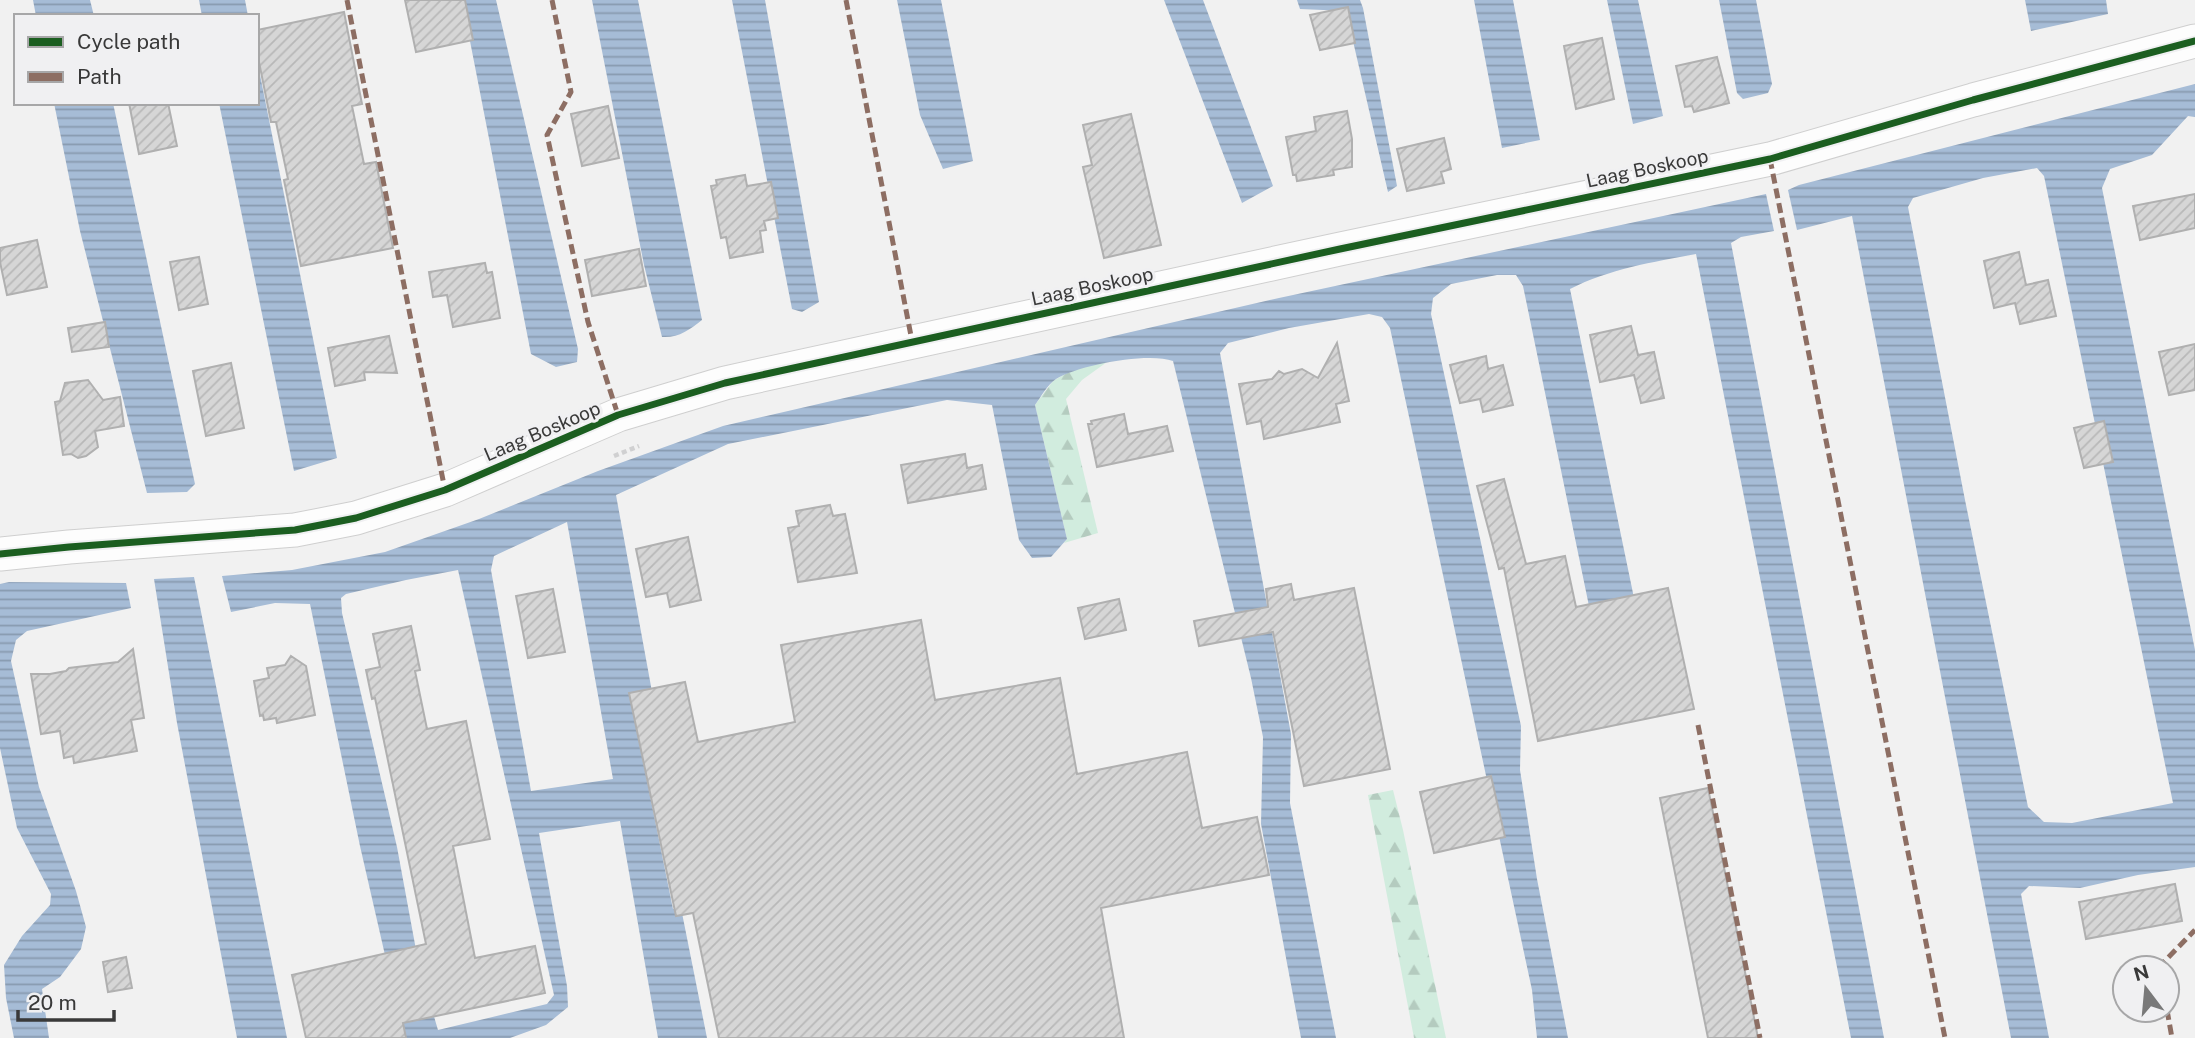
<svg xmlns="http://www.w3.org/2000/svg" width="2195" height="1038" viewBox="0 0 2195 1038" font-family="'Public Sans',sans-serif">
<defs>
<pattern id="forest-firs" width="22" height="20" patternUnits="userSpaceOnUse" patternTransform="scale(1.75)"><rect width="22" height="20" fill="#d1ecde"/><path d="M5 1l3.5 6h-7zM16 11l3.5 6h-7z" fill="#b4cbbf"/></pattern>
<pattern id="water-rules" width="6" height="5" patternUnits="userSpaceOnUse" patternTransform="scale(1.75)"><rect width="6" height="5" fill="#a6bcd6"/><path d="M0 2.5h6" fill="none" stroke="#889aaf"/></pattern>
<pattern id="building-hatch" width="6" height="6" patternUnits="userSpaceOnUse" patternTransform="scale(1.75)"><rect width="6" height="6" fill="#d6d6d6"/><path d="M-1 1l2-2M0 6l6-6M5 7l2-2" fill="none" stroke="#b8b8b8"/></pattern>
</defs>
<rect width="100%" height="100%" fill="#f1f1f1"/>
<path fill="url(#forest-firs)" d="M1107 362 1082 380 1066 399 1098 533 1064 543 1067 539 1035 405 1053 381 1074 369Z
M1393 790 1403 830 1446 1038H1414L1368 795Z"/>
<path fill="url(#water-rules)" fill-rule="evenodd" d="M33 0H90L94 16H36Z
M199 0H245L248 16H202Z
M462 0H496L578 349 577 362 556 367 531 354Z
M592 0H638L702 320C689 330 679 338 662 337L644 265Z
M732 0H765L819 302 802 312 792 309Z
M897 0H941L973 161 943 169 920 115Z
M1164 0H1203L1273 186 1242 203Z
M1297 0H1360L1363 8 1397 186 1388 192 1346 11 1300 9Z
M1474 0H1513L1540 140 1502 148Z
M1607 0H1638L1663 116 1633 124Z
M1719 0H1756L1772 84 1768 93 1743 99 1737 93Z
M2025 0H2106L2108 14 2031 31Z
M257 60 337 458 294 471 219 103H257Z
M2195 84V117L2188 116 2152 155 2110 169 2102 188 2195 650V867L2138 875 2080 888 2029 886 2021 894 2049 1038H2011L1852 216 1797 230 1788 190 1799 185ZM2037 168 2044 176 2173 803 2072 823 2044 822 2028 807 1965 500 1908 207 1913 198 1983 178Z
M54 103H113L195 484 187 492 147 493 80 231Z
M1766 194 1774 231 1741 237 1731 243 1884 1038H1851L1696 254C1653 262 1609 269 1570 289L1634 598 1589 606 1523 286 1516 275H1497L1451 284 1433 298 1431 314 1521 726 1520 770 1537 879 1568 1038H1537L1532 990 1390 328 1382 317 1369 314 1289 328 1228 343 1220 353 1291 734 1290 803 1336 1038H1301L1261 824 1263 737 1251 678 1173 361C1148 352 1079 365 1056 379 1047 385 1041 397 1035 405L1067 539 1051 557 1032 558 1019 540 992 405 947 400 728 444 616 495 661 741 640 746 673 909 681 908 707 1038H658L620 821 539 833 567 986 568 1007 546 1025 510 1038H404L360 846 310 604 275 603 231 612 222 576 292 570 385 552 479 519 598 471 723 426 1279 298ZM567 522 613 779 531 791 491 570 494 556ZM458 570 554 995 547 1004 438 1030 419 966 397 847 342 613 341 598 346 594 406 580Z
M194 577 287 1038H237L177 723 154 579Z
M9 582 126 583 131 608 27 631 16 640 11 661 39 787 76 891 86 927 81 949 60 977 42 989 49 1038H14L6 998 4 965 22 936 50 905 51 894 17 828 0 748V584Z"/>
<path fill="url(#building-hatch)" stroke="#b0b0b0" stroke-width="2" d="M405 0H465L473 40 416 52Z
M1348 7 1355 43 1320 50 1310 15Z
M344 12 362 104 352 106 364 164 376 162 393 248 301 266 284 180 288 179 276 122H271L257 52V30Z
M1602 38 1614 99 1576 109 1564 46Z
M1717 57 1729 103 1694 112 1692 106 1685 107 1676 66Z
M129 103H168L177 146 139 154Z
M608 106 619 158 582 166 571 114Z
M1347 111 1352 139V167L1333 170 1334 175 1297 181 1296 175H1293L1286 137 1316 131 1314 117Z
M1131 114 1161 245 1104 258 1083 167 1092 165 1083 125Z
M1444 138 1451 169 1441 172 1444 183 1407 191 1397 149Z
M745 175 747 186 771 182 778 218 764 221 766 230 760 231 763 252 730 258 726 237 721 238 711 186 717 185 716 180Z
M2195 194V228L2140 240 2133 206Z
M37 240 47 287 7 295 0 262V248Z
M639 249 646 286 592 296 585 260Z
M2019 252 2026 285 2048 280 2056 316 2020 324 2015 303 1994 308 1984 261Z
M199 257 208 304 179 310 170 262Z
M485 263 487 273 492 272 500 318 453 327 447 295 433 297 429 272Z
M105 322 109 347 72 352 68 328Z
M1631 326 1638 355 1654 352 1664 398 1641 403 1634 375 1600 382 1590 335Z
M389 336 397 373 364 372 365 380 335 386 328 348Z
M1337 343 1349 401 1336 404 1340 422 1264 439 1261 421 1247 424 1239 384 1272 379 1279 371 1284 374 1302 369 1318 378Z
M2195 344V390L2169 395 2159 352Z
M1486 356 1488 369 1503 365 1513 405 1483 412 1480 399 1460 403 1450 365Z
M231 363 244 428 206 436 193 371Z
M88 380 103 400 120 397 124 426 95 431 98 447 86 456 78 458 71 454 63 455 55 402 60 401 65 383Z
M1124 414 1128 434 1167 426 1173 451 1097 467 1088 424H1092L1091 421Z
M2104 421 2113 462 2084 468 2074 428Z
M965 454 967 468 982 465 986 489 908 503 901 465Z
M1504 479 1526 564 1565 556 1576 607 1668 588 1694 709 1538 741 1504 568 1499 569 1477 486Z
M830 505 833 516 845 514 857 573 798 582 788 528 799 526 796 511Z
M688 537 701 600 670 607 667 593 646 597 636 549Z
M1291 584 1294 600 1354 588 1390 769 1304 786 1273 632 1199 646 1194 621 1268 607 1266 589Z
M553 589 565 652 528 658 516 596Z
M1119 599 1126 630 1085 639 1078 608Z
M921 620 935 700 1060 678 1077 774 1187 752 1202 828 1257 817 1269 875 1101 908 1124 1038H719L693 913 676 916 629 693 685 682 698 742 795 722 781 645Z
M411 626 420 670 415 671 427 729 466 721 490 839 453 846 475 958 535 946 545 993 403 1023 406 1038H306L292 975 426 944 375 698 372 699 366 670 380 667 373 634Z
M133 649 144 718 131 720 137 751 74 763 73 756 64 758 60 731 41 734 31 674H50L66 671 69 668 118 662Z
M291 656 306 666 315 715 277 723 276 718 264 720 263 715 260 716 254 681 269 678 267 668 285 665Z
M1491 776 1505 837 1434 853 1420 792Z
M1708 788 1748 987 1758 1038H1708L1660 798Z
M2175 884 2182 921 2086 939 2079 902Z
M126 957 132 988 108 992 103 962Z"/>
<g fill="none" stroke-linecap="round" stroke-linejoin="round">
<defs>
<path id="minor" d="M0 554 69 547 295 530 356 518 445 490 618 415 725 383 1340 249 1770 159 1973 100 2195 41"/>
</defs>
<use href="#minor" stroke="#cfcfcf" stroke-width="35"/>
<path stroke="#d0d0d1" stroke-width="4.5" stroke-dasharray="5 3.5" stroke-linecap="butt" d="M614 456 639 446"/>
<use href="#minor" stroke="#fdfdfd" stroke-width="33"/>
<path stroke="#8d6e63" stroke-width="5" stroke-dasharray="10 5" stroke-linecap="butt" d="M347 0 445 490
M552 0 571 92 547 135 588 322 618 415
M846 0 912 341
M1770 159 1945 1038
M1698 725 1760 1038
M2158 968 2195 930
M2167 1010 2172 1038"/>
<defs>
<path id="cycleway" d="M0 554 69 547 295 530 356 518 445 490 618 415 725 383 1340 249 1770 159 1973 100 2195 41"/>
</defs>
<use href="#cycleway" stroke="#f0f0f2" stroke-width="11"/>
<use href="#cycleway" stroke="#1b5e20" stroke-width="7"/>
</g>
<g text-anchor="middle" stroke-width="6" stroke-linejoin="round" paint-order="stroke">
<g font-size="19" fill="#393939" stroke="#f0f0f2">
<text transform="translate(1647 168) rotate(-12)" y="7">Laag Boskoop</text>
<text transform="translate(1092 286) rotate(-12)" y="7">Laag Boskoop</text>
<text transform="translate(542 431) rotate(-23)" y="7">Laag Boskoop</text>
</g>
</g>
<rect x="14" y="14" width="245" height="91" fill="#f0f0f2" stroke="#a7a7a8" stroke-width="2"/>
<rect x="28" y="37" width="35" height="10" fill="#1b5e20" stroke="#a7a7a8" stroke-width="2"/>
<text x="77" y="49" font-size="21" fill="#393939">Cycle path</text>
<rect x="28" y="72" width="35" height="10" fill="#8d6e63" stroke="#a7a7a8" stroke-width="2"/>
<text x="77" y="84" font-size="21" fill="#393939">Path</text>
<g transform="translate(2146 989) rotate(344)"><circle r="33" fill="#f0f0f2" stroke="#a7a7a8" stroke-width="2"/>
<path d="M0-5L12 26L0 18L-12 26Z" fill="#797979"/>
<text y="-10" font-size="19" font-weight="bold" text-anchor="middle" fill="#393939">N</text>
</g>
<path d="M18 1010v10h96v-10" fill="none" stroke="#393939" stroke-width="3.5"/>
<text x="28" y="1010" font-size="21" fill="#393939" stroke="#f0f0f2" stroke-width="5" paint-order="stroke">20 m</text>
</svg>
